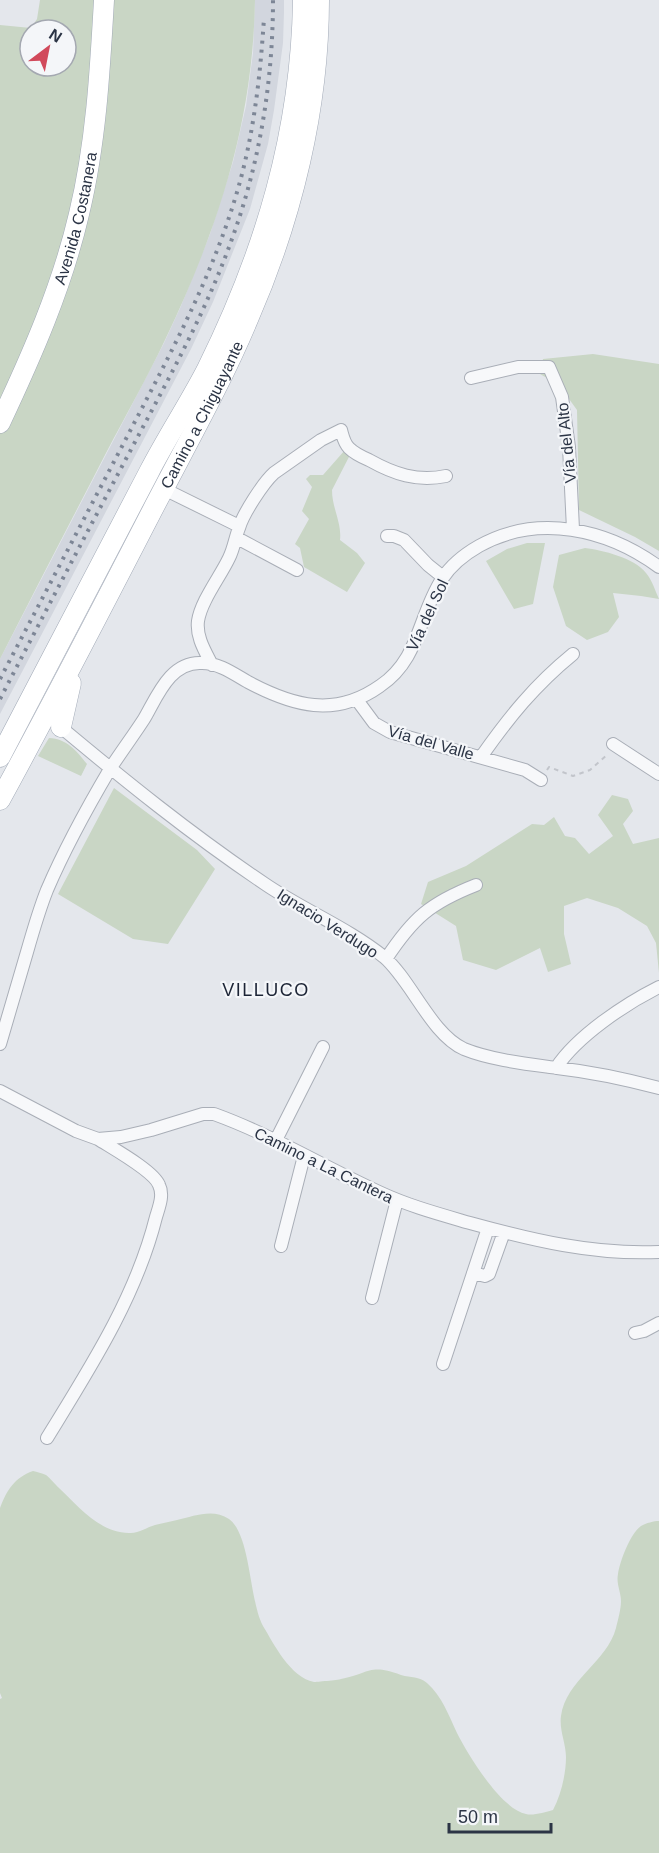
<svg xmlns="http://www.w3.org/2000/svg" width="659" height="1853" viewBox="0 0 659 1853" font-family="Arial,sans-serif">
<rect width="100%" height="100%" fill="#e4e7ec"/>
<path fill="#d2d6de" d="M255 0H284V12L283 43 274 110 268 144 250 209 213 302 191 349 0 714V659L164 343 181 306 210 234 233 162 246 106 253 53Z"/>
<path fill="#c9d6c5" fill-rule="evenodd" d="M40 0H255C253 123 218 229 165 340 147 378 126 415 106 453 71 521 35 590 0 659V25L31 28 37 19ZM30 30H66V66H30Z
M593 354 659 364V551L635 537 579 510 577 410 559 385 540 374 543 359Z
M345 450 351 453 332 490C332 508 342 523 340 540L357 553 365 563 347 592 304 567 300 548 295 544 309 519 302 511 312 487 306 479 310 475H323Z
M527 543H545L533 604 514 609 486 561 507 549Z
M585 548C602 550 635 558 646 573 652 580 655 590 659 599L641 596 613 593 619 617 608 632 587 640 566 626 553 587 559 555Z
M49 738C67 739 76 750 87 764L81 776 38 756Z
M114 788 197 850 215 869 168 944 133 939 58 894Z
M612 795 628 799 633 811 623 824 633 844 659 838V973L656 943 647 926 618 908 587 898 564 906V934L571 964 548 972 540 948 496 970 463 960 456 926 421 904 428 882 466 866 532 824 544 825 554 817 565 836 575 838 589 854 613 836 598 815Z
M33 1471C37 1472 42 1473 46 1475 50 1478 55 1484 59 1488 78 1506 100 1533 129 1533 138 1534 147 1527 155 1525 162 1523 170 1522 177 1520 194 1516 213 1508 229 1519 251 1535 249 1600 263 1626 274 1644 290 1677 314 1682 316 1682 338 1680 341 1679 369 1674 369 1663 401 1675 411 1678 419 1676 427 1683 442 1696 449 1716 457 1733 468 1755 501 1809 526 1814 533 1816 545 1812 553 1810 561 1795 566 1774 566 1757 566 1743 559 1730 561 1716 566 1680 607 1662 616 1628 618 1620 621 1609 621 1601 621 1592 616 1584 618 1574 620 1561 630 1534 641 1526 646 1523 654 1521 659 1521V1853H0V1699L2 1698 0 1693V1508C7 1490 14 1478 33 1471Z"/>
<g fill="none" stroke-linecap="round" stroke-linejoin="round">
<defs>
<path id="minor" d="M471 378 518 367H549L562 397 569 447 573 529
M164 489 239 526
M387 536H394L404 540 428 565 443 577
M237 538 297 570
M212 665C205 651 196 637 198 621 201 601 220 577 229 558 234 548 235 538 239 528 243 514 263 483 274 473L321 440 341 430C343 437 344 443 349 448 354 453 362 457 369 460 394 474 417 482 446 476
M357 700 374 723 390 732 525 770 541 780
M57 724C124 780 192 835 265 884 303 910 348 928 384 957 411 980 431 1034 464 1049 491 1060 528 1064 557 1068 592 1072 625 1079 659 1088
M613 744 659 774
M481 757C509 717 535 685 573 654
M386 959C413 918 430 903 476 885
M0 1044C9 1014 18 983 27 952 33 931 39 910 47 890 65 848 87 808 110 769 121 752 133 736 144 719 157 697 170 661 202 663 219 663 234 674 248 682 293 706 335 718 380 686 420 659 418 616 442 579 451 565 465 554 479 546 538 513 607 529 659 567
M556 1068C577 1036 625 1004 659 987
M0 1091 76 1131 98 1139 121 1137 151 1130 203 1114H214C272 1135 324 1167 379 1192 409 1206 439 1214 470 1223 532 1240 594 1255 659 1252
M276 1140 323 1047
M281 1246 304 1156
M473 1273 485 1276 489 1274 504 1232
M372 1298 397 1200
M635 1333 644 1331 659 1323
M443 1364 488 1228
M47 1438C90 1368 136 1297 156 1217 159 1207 164 1195 159 1185 154 1171 112 1148 98 1139"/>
<g id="primary">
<path id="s1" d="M0 423C32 355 62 287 79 214 96 144 100 71 104 0"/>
<path d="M61 727 71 683"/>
<path d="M0 757C49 662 99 567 149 472 167 437 189 404 207 369 265 252 301 132 303 0"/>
<path id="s2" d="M0 800C52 705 102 608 152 511 185 447 221 384 249 317 292 218 319 108 319 0"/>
</g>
</defs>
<use href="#minor" stroke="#a9aeb7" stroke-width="14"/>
<use href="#primary" stroke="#a3abb8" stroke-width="21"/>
<path stroke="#c2c5cb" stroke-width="2" stroke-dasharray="4.5 4.5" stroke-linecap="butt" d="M547 770 549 767 573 776 590 770 607 755"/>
<use href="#minor" stroke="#f7f8fa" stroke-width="12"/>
<use href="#primary" stroke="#fff" stroke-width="20"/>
<path stroke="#7d8696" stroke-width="4" stroke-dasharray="3 6" stroke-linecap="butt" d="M0 679C43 597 86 515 129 433 168 358 209 283 234 202 253 142 260 80 264 18
M0 699C42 618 84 538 127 457 165 385 206 313 233 236 260 161 273 80 273 0"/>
</g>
<g text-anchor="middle" stroke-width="4.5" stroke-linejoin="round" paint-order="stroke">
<g font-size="16" fill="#2b3445" stroke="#f4f6f9">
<text dy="6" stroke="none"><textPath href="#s1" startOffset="219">Avenida Costanera</textPath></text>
<text dy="6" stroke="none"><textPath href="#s2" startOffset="435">Camino a Chiguayante</textPath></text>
<text transform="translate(566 443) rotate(-96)" y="6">Vía del Alto</text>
<text transform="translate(427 615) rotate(-65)" y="6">Vía del Sol</text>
<text transform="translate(431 742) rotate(16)" y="6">Vía del Valle</text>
<text transform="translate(328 923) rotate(32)" y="6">Ignacio Verdugo</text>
<text transform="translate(324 1165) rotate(26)" y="6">Camino a La Cantera</text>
</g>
<g font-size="18" letter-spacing="1.5" fill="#1d2536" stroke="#f4f6f9">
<text x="266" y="996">VILLUCO</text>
</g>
</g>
<g transform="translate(48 48) rotate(32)"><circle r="28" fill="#f4f6f9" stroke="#a4a8b1" stroke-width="1.5"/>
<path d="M0-4.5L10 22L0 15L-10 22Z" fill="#d1495b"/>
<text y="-9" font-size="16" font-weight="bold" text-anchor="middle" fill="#2b3445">N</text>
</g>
<path d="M449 1823v9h102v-9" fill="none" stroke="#2b3445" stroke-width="3"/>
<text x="458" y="1823" font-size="18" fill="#2b3445" stroke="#f4f6f9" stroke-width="4.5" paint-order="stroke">50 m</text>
</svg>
